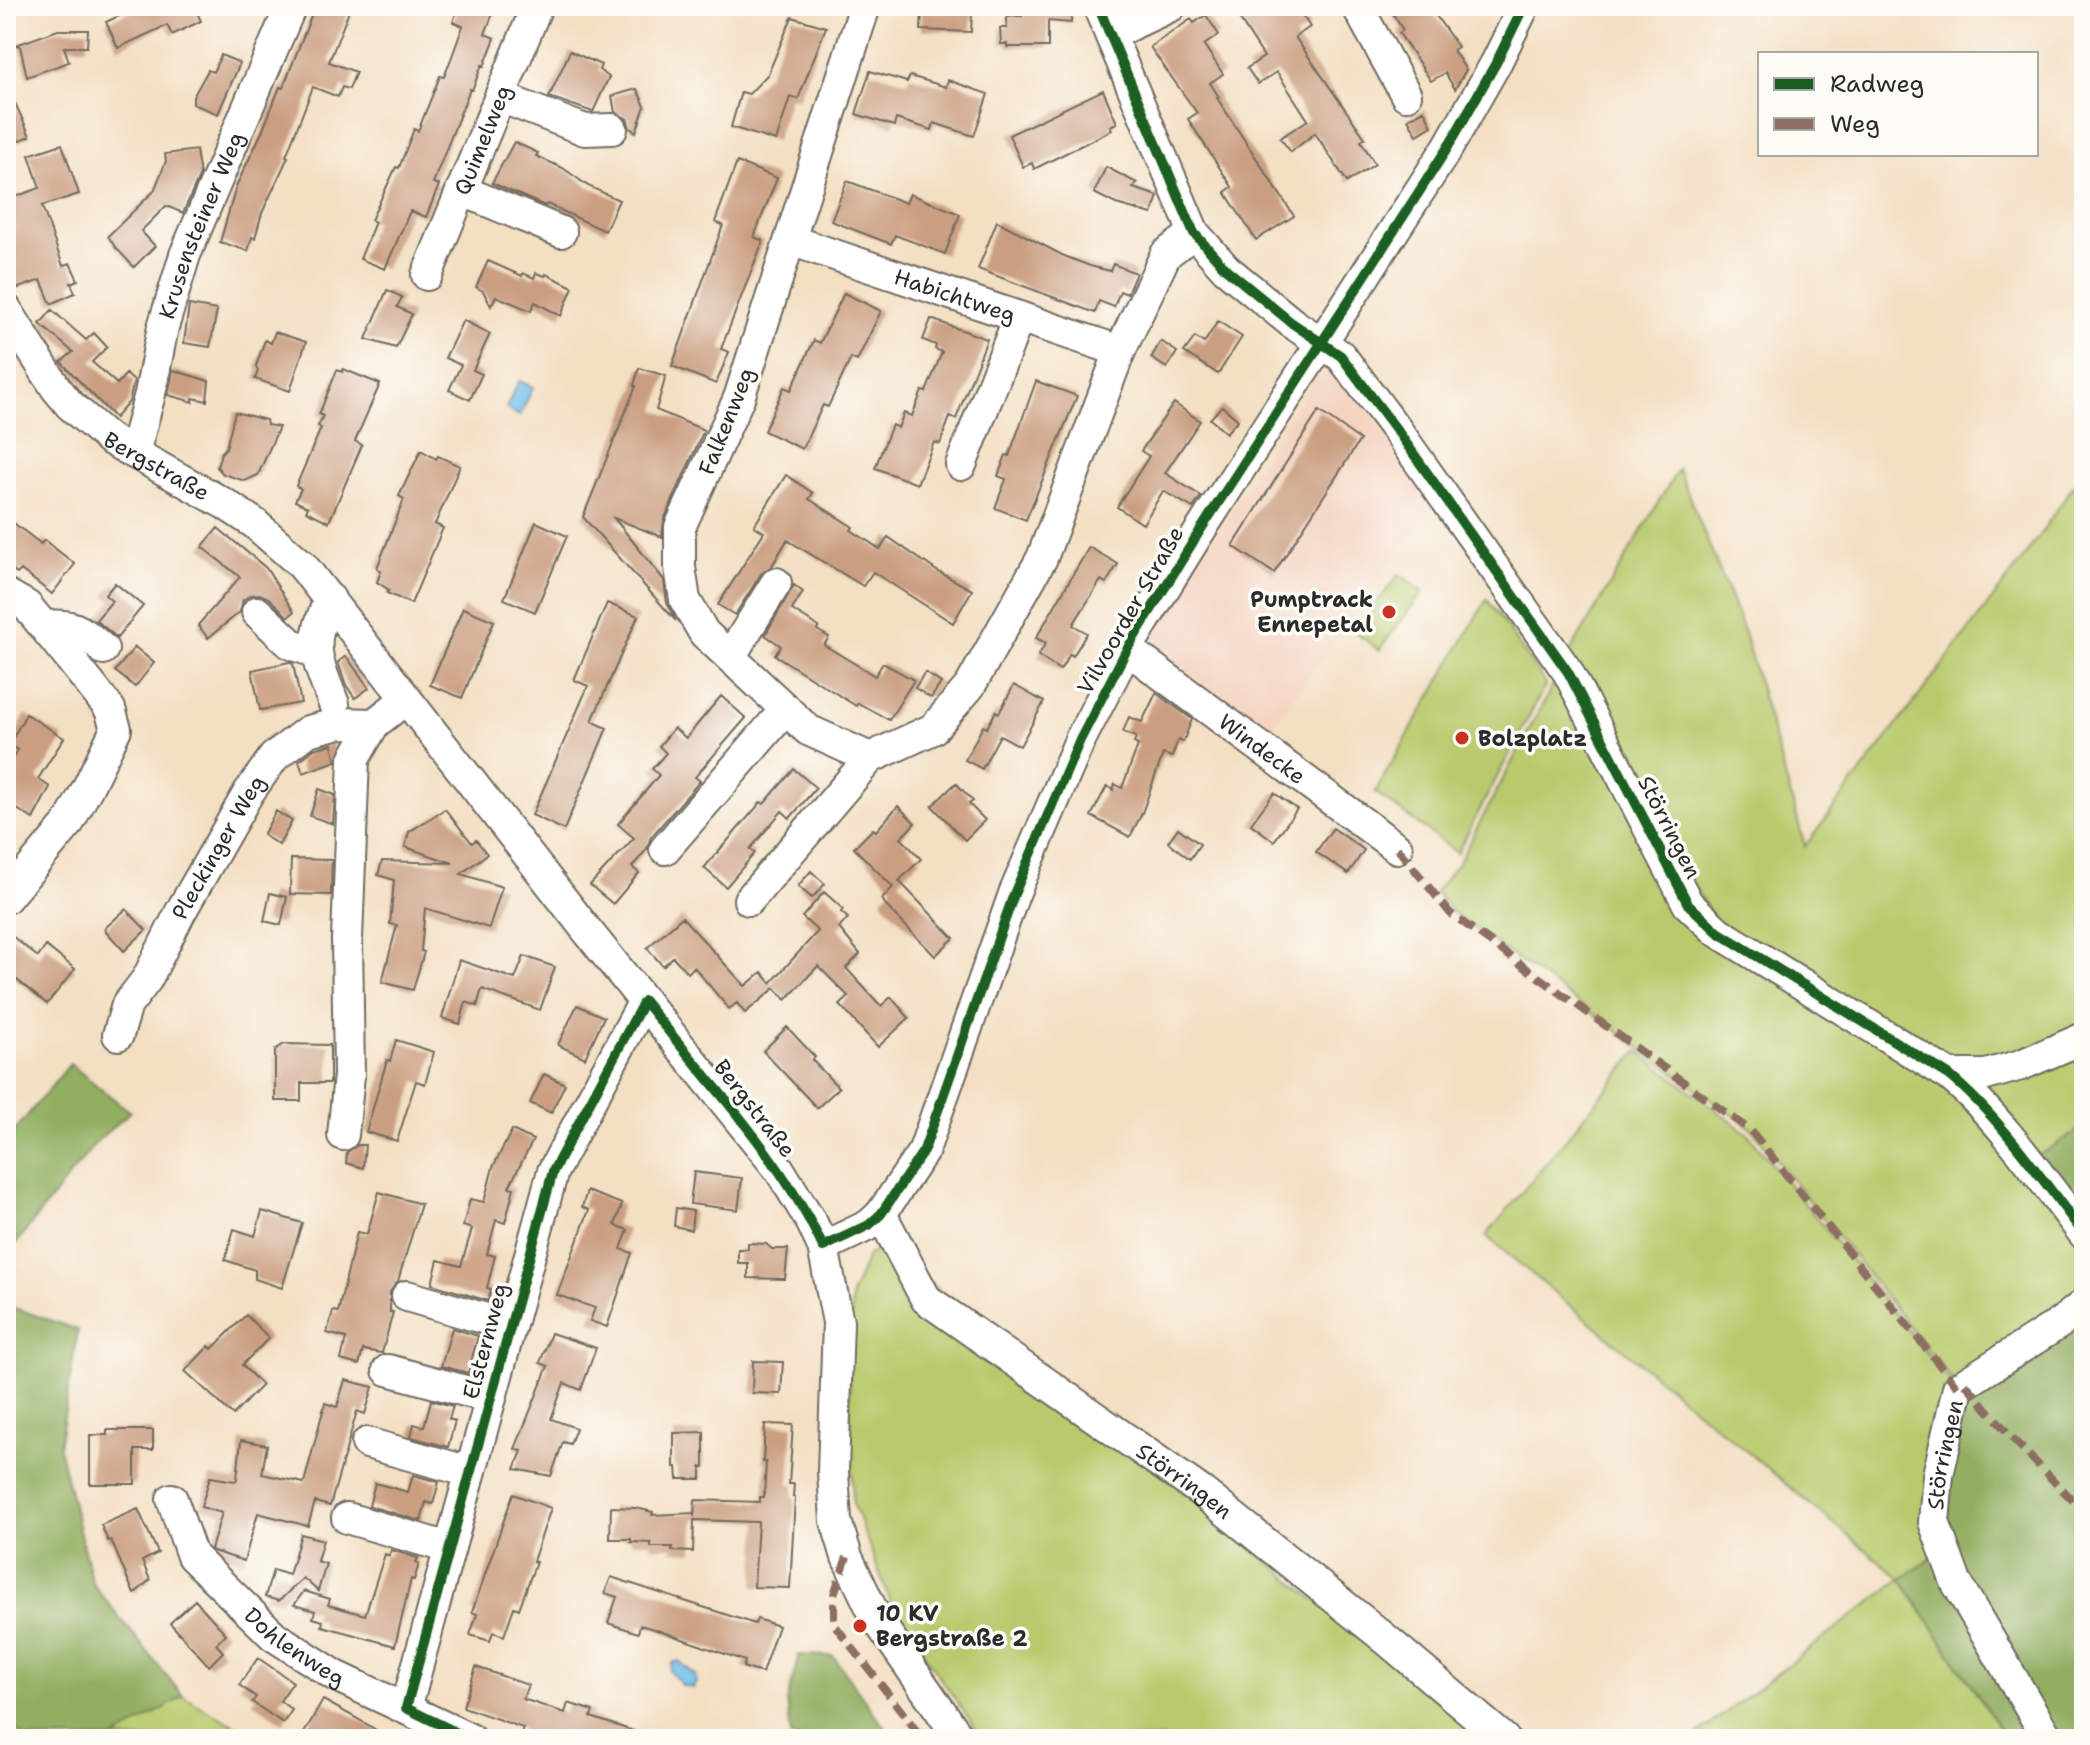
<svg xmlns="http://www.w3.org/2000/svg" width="2090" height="1745" viewBox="0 0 2090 1745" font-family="'Shantell Sans',sans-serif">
<rect width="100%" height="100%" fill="#fdfcf7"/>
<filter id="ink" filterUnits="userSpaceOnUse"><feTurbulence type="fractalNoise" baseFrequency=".0125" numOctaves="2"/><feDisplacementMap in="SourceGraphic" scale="16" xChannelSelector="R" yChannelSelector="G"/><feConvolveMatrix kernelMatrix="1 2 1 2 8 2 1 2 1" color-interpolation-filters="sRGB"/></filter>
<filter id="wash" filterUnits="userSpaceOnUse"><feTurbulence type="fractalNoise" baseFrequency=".006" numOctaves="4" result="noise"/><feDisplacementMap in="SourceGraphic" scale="32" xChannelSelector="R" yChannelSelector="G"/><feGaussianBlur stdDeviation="1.8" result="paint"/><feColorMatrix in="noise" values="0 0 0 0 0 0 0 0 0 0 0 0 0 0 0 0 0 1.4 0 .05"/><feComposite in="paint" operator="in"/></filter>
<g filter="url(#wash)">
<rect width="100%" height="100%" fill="#f3dfc2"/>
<path fill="#f4d3c0" d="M1325 361 1346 380 1437 500 1270 730 1147 644Z"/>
<path fill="#b9ca6d" stroke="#727a4c" stroke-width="2" d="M1678 469 1742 626 1805 846 2025 556 2084 470V1034L1954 1069 1719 929 1565 661Z
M1399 574 1423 592 1379 650 1355 632Z
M1487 599 1546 684 1457 853 1375 792Z
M1562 668 1685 907 1948 1078 2027 1165 2043 1153 2030 1160 1959 1079 2084 1044V1739L1901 1580 2007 1739H1691L1901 1579 1486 1236 1638 1051 1748 1134 1956 1389 1958 1387 1751 1128 1452 912 1435 892 1459 862Z
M883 1244 1484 1739H983L894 1611 853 1503 849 1364 852 1293 868 1256Z
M183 1696 258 1739H114Z"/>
<path fill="#92ae60" stroke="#5e6c46" stroke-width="2" d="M70 1064 130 1112 97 1141 6 1256V1141Z
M2084 1127V1231L2031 1160Z
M6 1305 78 1330 59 1447 92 1583 183 1696 114 1739H24L6 1717Z
M2084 1307V1739H2007L1901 1579 1944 1550 1959 1389Z
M799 1655 833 1656 893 1739H797L791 1736 787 1701Z"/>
<path fill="#70beea" stroke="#4e748a" stroke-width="2" d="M519 381 533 387 520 416 506 408Z
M679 1661 695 1675 696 1682 693 1688 683 1686 670 1671 672 1663Z"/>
<g id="blocks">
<path fill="#ca9e80" d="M140 6H205L196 10 201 21 172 35 167 25 118 48 106 22Z
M315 6H351L329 62 356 72 349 89 342 87 338 97 313 87 286 156 288 157 262 213 255 238 252 237 248 251 220 242 237 184 262 132 280 87 283 88Z
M459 6H496L485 34 495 38 484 66 482 65 472 90 470 89 449 142 433 183 439 185 426 217 410 211 385 269 360 259 375 222 371 220 396 167 399 168 414 129 418 131 440 76 444 77 451 59 463 26 453 22Z
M1022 6H1072L1071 23 1048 21V47H1007V44H1001L1000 28H1007V17L1022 16Z
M1231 6H1278L1282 12 1296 6 1310 27 1295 37 1365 138 1361 141 1375 164 1347 182 1315 133 1291 152 1280 138 1308 120 1277 72 1258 84 1247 68 1264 57Z
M1388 6H1429L1458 47 1453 50 1466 70 1455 89 1445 73 1431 81 1399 33 1403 30Z
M922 11 972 13 971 32 921 30Z
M1206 15 1219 35 1204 45 1223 74 1210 83 1219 97 1217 98 1294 216 1256 240 1225 192 1232 187 1188 119 1197 113 1150 47 1191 19 1194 23Z
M792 17 826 27 798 99 790 97 776 141 731 127 741 92 749 94 768 74Z
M58 30H88L87 47H64L69 62 27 77 20 46 16 45Z
M570 51 601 65 599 70 609 77 593 112 549 97Z
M221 55 240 63 218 114 193 104V97L208 70 213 72Z
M870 71 907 82 910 76 946 87 948 80 988 94 974 136 934 123 932 130 896 119 894 126 856 114Z
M6 83 30 136 6 147Z
M637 89 645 106 636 132 630 128 627 119 615 112 612 96Z
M1103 90 1117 123 1110 126 1112 130 1034 169 1032 163 1023 167 1009 135Z
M1424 110 1432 126 1417 135 1408 119Z
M514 142 538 153 536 156 563 168 588 186 619 200 605 231 547 204 545 206 492 183Z
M62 144 79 194 42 206 63 266 70 263 78 280 71 283 75 293 51 304 41 280 16 289 6 260V200L40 188 29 155Z
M196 150 200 175 183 213 166 206 141 231 155 246 134 267 115 247 108 236 154 191 166 161 165 154Z
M737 162 777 178 754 237 763 241 721 349 729 352 716 384 672 366 723 225 715 222Z
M1106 167 1137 183 1133 188 1158 196 1152 214 1116 204 1094 193Z
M847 181 906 203 910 194 960 214 945 254 895 235 891 244 831 221Z
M997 221 1062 255 1090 266 1110 271 1113 264 1136 273 1127 294 1120 291 1114 307 1099 301 1095 313 978 269Z
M488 261 522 276 523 273 534 278 536 273 545 276 546 274 573 287 561 316 535 302 531 311 496 296 491 306 483 291 476 287Z
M387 290 402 297 397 307 412 314 396 348 366 339Z
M844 293 881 311 857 361 851 358 828 407 823 405 802 449 764 431 784 387 791 390 814 340 820 343Z
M189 305 217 310 210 347 184 343Z
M52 310 86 340 94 333 107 347 92 362 117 384 126 374 134 381 129 402 115 418 61 362 73 352 40 324Z
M931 319 987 339 956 419 950 417 940 444 934 442 917 484 875 468 892 425 898 428 904 413 912 416 922 391 926 392 942 352 935 349 936 345 923 340Z
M463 320 490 334 473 370 482 374 470 400 449 390 461 365 445 358Z
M1218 321 1242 337 1218 374 1184 352 1195 337 1204 343Z
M275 332 306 342 290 391 255 379 258 371 256 366 265 340 271 343Z
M1161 341 1177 352 1167 368 1151 358Z
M639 368 666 376 656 410 704 430 664 520 662 537 614 518 664 580 667 603 676 621 583 517 636 386H634Z
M343 369 380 384 355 441 362 445 329 522 306 511 308 507 295 501 301 489 296 486 321 428 318 426 323 416 319 414 337 370 342 372Z
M173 370 209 381 207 401 193 398V402L168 395Z
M1036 381 1077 396 1026 520 995 508 1006 479 998 476 1006 455 1009 456Z
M1174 403 1200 421 1165 473 1201 496 1193 508 1163 491 1143 524 1117 507 1149 456 1141 451Z
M1222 406 1238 420 1226 433 1210 419Z
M1319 411 1360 440 1274 573 1233 546Z
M235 412 266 420 267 425 279 427 258 475 245 481 223 474 217 467 221 453 226 448Z
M421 450 436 459 438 456 460 466 435 524 443 528 411 604 387 593 389 590 377 582 381 571 377 568 404 499 399 496Z
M786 475 813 493 809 499 853 527 851 530 880 549 888 537 937 571 972 590 953 623 873 572 863 586 787 540 772 566 761 574 735 615 718 605 764 532 754 526Z
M6 517 41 544 44 540 75 564 52 594 21 570 17 574 6 565Z
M536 522 567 536 535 612 504 599Z
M218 528 266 568 294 612 288 617 269 598 260 594 251 595 243 600 240 612 208 638 198 625 240 577 202 547Z
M1089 547 1118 564 1106 583 1101 580 1073 625 1087 633 1073 656 1070 654 1060 670 1038 656 1046 643 1036 638Z
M115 583 143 606 117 638 96 620 112 601 105 595Z
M794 585 803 592 792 610 819 627 817 630 829 637 824 645 875 676 883 663 914 680 889 720 858 703 856 706 775 655 781 646 765 635Z
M607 603 638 616 592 721 607 728 564 830 532 815 588 686 574 680Z
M463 608 494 621 462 698 430 685Z
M135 647 154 663 135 687 115 671Z
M346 656 369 688 355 698 346 685 338 662Z
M289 662 293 664 301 703 260 710 252 670Z
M925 672 941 683 931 698 915 688Z
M1014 685 1044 702 1020 746 1000 735 982 769 965 760 983 726 987 728 996 711 999 713Z
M1156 693 1192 719 1183 742 1178 740 1172 757 1163 754 1142 813 1130 837 1091 816 1107 786 1113 790 1115 784 1122 788 1138 745 1134 743 1136 737 1123 732 1129 717 1142 722Z
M721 696 746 718 695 777 700 781 651 837 647 849 632 867 639 873 613 904 590 885 634 838 618 824 659 775 652 769 666 753 659 746 674 728 686 738Z
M26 714 64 738 38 779 50 787 33 819 6 802V768L18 750 9 745Z
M332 744 336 761 303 773 299 761 314 749Z
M794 769 816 788 790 818 782 811 750 849 755 853 726 887 704 868 761 802 764 804Z
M956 783 973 801 969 804 985 820 965 840 932 806Z
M319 789 335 795 333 824 310 816Z
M1274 793 1297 809 1274 841 1251 824Z
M898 806 915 823 901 838 921 859 899 881 954 938 935 956 887 907 882 899 893 887 854 848 873 829 876 831Z
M445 809 472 843 476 840 487 854 461 874 502 887 489 928 425 908 421 951 424 952 413 990 382 982 397 925 390 924 394 880 378 875 382 861 453 863 405 847 409 832Z
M276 811 292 821 279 845 263 835Z
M1178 828 1200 844 1190 859 1168 842Z
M1333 828 1364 850 1348 874 1316 852Z
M291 859 332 860 331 895 290 894Z
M811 871 825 884 812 898 798 886Z
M824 892 843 909 841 912 848 918 839 928 860 954 846 968 881 1006 891 997 909 1018 878 1047 840 1005 849 997 818 966 786 1000 775 988 745 1013 737 1003 729 1009 694 967 688 973 673 957 663 966 647 948 682 917 745 986 762 972 771 983 818 931 802 917Z
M270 893 287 897 281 925 264 921Z
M126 909 146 930 124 951 104 929Z
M6 931 38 957 46 946 75 969 47 1004 6 971Z
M524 956 555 967 540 1010 482 989 477 1006 466 1002 460 1024 442 1018 459 960 515 979Z
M577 1005 604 1017 585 1058 558 1045Z
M787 1027 815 1057 812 1060 839 1088 817 1108 763 1051Z
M396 1040 434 1052 425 1084 416 1081 397 1141 366 1132 387 1060 390 1061Z
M284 1044 330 1045V1083H301V1101H275V1050Z
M544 1074 565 1084 551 1113 530 1103Z
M512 1130 533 1140 509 1187 514 1188 505 1223 496 1220 487 1254 495 1256 487 1288 491 1289 488 1301 432 1284 438 1260 461 1266 472 1229 463 1226 470 1199 484 1202 493 1167Z
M358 1145H365L363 1168 346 1163 347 1152Z
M694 1172 742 1178 738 1210 690 1204Z
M587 1191 622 1204 615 1225 628 1230 621 1249 632 1253 607 1327 590 1321 595 1308 557 1295 589 1210 582 1207Z
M379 1192 421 1204 398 1281 390 1292V1312H393L382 1353 363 1350 359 1365 341 1360 346 1338 327 1333 333 1311 338 1312 357 1232 367 1234Z
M676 1208 693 1211 691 1230 674 1226Z
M262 1211 302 1223 282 1288 255 1279V1270L225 1260 234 1229 255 1236Z
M748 1243 766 1244 772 1249H788L785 1279 748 1278V1263H738V1249H748Z
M246 1315 269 1338 242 1365 262 1385 233 1415 185 1371 209 1346 212 1349Z
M452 1328 478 1336 468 1373 441 1366Z
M551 1333 596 1348 581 1390 564 1383 551 1419 576 1428 570 1444 563 1442 551 1476 515 1469 522 1451 515 1449 548 1366 540 1363Z
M753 1361 783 1362 781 1394 752 1393Z
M345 1380 373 1387 365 1414 357 1411 330 1506 315 1502 308 1526 258 1513 244 1561 213 1551 211 1549 222 1513 201 1507 210 1477 235 1481 237 1479 241 1440 267 1445 262 1474 304 1483 325 1403 337 1407Z
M431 1400 453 1406 449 1419 455 1421 448 1447 411 1437 414 1424 424 1427Z
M765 1424 793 1425 789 1484H794L793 1497H795L790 1588 754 1587 758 1522 694 1520 693 1552 672 1551 673 1547H651V1543L631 1542V1539H610L611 1507 636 1508 653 1512 652 1515 694 1513V1517L695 1500 760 1502V1497H764L766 1462H763Z
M107 1430H153V1450H135V1484H90V1435H107Z
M704 1432V1467H701V1479H678L677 1467H674V1433Z
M413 1475 439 1482 433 1504 426 1502 421 1521 369 1506 375 1483 408 1492Z
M513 1494 551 1508 533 1561 536 1562 519 1609 514 1607 504 1636 493 1632 490 1641 470 1635 477 1614 472 1612Z
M138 1509 158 1553 142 1561 150 1580 134 1594 111 1540 108 1541 101 1525Z
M301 1534 323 1540 317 1561 326 1564 318 1591 303 1578 279 1601 265 1597 273 1570 289 1575Z
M391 1550 418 1558 416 1563 419 1564 414 1580 411 1579 395 1646 322 1626 323 1621 313 1618 315 1611 294 1605 304 1591 330 1599 328 1605 365 1615 385 1554 389 1556Z
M611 1577 755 1624 757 1619 778 1626 762 1673 743 1667 745 1661 657 1630 640 1625 638 1633 608 1623 617 1597 605 1593Z
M195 1600 226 1634 216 1644 223 1652 209 1666 170 1623Z
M258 1658 293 1682 280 1701 292 1710 283 1723 252 1702 256 1697 239 1685Z
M476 1667 528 1685 523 1699 565 1713 568 1703 593 1711 591 1717 648 1736V1739H537L521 1734 523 1728 463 1707Z
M323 1700 358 1719 391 1739H315L304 1733Z"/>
</g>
</g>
<g filter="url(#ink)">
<use href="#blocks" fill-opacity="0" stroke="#716a60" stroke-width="2"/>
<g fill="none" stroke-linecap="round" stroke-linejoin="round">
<defs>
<g id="minor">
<path d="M865 6 739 398 680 527V567L685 600 704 633 808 730 870 758 933 729 970 686 1042 558 1120 351 1166 254 1194 233"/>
<path d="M1098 6 1194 233 1226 269 1292 323 1341 356 1396 429 1568 672 1688 904 1718 932 1949 1075C1999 1116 2044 1182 2084 1234"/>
<path d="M1357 6 1406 95"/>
<path d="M1111 34 1171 6"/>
<path d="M500 97 585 130 612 129"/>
<path d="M461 190 561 232"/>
<path id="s1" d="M790 240 1120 351"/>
<path id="s2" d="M427 275 537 6"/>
<path id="s3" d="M6 309 56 388 70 405 109 439 225 504 254 523 302 565 585 928 779 1169 812 1223 823 1247 838 1322 833 1472 836 1521 847 1557 876 1618 960 1739"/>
<path id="s4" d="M134 453 150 394 163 327 185 255 291 6"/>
<path d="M961 465 1019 317"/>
<path d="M6 594 27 606 67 655 110 709 116 729 88 787 68 824 6 898"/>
<path d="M330 599C307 646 317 659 334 704"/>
<path d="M257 612 291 644 314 652"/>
<path d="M44 626C75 623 80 630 103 649"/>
<path id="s5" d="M1127 649 1397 848"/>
<path d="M730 657 776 583"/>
<path d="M665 849 786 709"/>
<path d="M749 900 870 758"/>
<path id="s6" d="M118 1035 127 1005 147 979 181 911 249 792 274 757 308 731 340 723 374 724"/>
<path d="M1949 1075H1986L2021 1065 2084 1038"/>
<path d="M343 1135 349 1075 347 939 354 759 374 724 406 699"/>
<path id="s7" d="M881 1214 926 1299 1202 1492 1382 1636 1504 1739"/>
<path d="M823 1247 869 1225 881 1214 924 1150 1014 894 1080 740 1127 649 1196 537 1448 147 1496 63 1524 6"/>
<path d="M407 1296 510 1326"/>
<path d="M388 1370 491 1398"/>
<path d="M367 1443 470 1472"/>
<path id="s8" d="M172 1499 192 1556 274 1636 336 1676 470 1739"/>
<path d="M347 1518 449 1548"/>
<path d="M406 1708 553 1171 644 1001"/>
<path id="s9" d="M2048 1739 1956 1582 1934 1522 1938 1475 1958 1388 2060 1323 2084 1304"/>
</g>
</defs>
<use href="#minor" stroke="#716a60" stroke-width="34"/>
<use href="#minor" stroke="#fff" stroke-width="30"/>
<path stroke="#8d6e63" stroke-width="8" stroke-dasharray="16 8" stroke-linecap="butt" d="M1397 848 1450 913 1751 1131 1958 1388
M1965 1383 2014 1440 2084 1512
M847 1557 834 1594V1624L923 1739"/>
<defs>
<path id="cycleway" d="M1098 6 1194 233 1226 269 1292 323 1341 356 1396 429 1568 672 1688 904 1718 932 1949 1075C1999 1116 2044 1182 2084 1234
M470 1739 406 1708 553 1171 644 1001C707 1080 780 1155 823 1247L869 1225 881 1214 924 1150 1014 894 1080 740 1127 649 1196 537 1448 147 1496 63 1524 6"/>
</defs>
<use href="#cycleway" stroke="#fdfcf7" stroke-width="15"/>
<use href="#cycleway" stroke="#1b5e20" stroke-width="10"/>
</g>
</g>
<g fill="#c8321e" stroke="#fdfcf7" stroke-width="3">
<circle cx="1389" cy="612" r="8"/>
<circle cx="1462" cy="738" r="8"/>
<circle cx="860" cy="1626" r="8"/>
</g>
<g text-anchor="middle" stroke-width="7" stroke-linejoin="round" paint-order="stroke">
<g font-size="22" fill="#2b2b2b" stroke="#fdfcf7">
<text dy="8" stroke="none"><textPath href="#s2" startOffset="146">Quimelweg</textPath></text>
<text dy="8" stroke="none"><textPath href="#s4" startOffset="238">Krusensteiner Weg</textPath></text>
<text dy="8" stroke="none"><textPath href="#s1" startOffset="174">Habichtweg</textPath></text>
<text transform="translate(726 421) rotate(-68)" y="8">Falkenweg</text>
<text dy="8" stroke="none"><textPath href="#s3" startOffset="222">Bergstraße</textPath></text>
<text transform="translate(1130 610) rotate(-60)" y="8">Vilvoorder Straße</text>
<text dy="8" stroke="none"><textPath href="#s5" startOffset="168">Windecke</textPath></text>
<text transform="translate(1670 827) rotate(63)" y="8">Störringen</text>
<text dy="8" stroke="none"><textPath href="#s6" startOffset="214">Pleckinger Weg</textPath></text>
<text transform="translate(755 1108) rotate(52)" y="8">Bergstraße</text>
<text transform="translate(485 1341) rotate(-75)" y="8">Elsternweg</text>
<text dy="8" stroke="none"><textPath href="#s9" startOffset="314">Störringen</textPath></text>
<text dy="8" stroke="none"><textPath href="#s7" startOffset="412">Störringen</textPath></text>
<text dy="8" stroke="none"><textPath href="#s8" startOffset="198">Dohlenweg</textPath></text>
</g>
<g font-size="22" font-weight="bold" fill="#2b2b2b" stroke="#fdfcf7" text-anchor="start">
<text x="1373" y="607" text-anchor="end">Pumptrack<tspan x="1373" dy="25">Ennepetal</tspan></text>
<text x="1478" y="746">Bolzplatz</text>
<text x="876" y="1621">10 KV<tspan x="876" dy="25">Bergstraße 2</tspan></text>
</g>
</g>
<rect width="2090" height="1745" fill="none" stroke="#fdfcf7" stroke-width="32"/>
<rect x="1758" y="52" width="280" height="104" fill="#fdfcf7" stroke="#a9a8a5" stroke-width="2"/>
<rect x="1774" y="78" width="40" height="12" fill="#1b5e20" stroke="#a9a8a5" stroke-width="2"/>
<text x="1830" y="92" font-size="24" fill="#2b2b2b">Radweg</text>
<rect x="1774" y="118" width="40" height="12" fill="#8d6e63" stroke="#a9a8a5" stroke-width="2"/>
<text x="1830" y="132" font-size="24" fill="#2b2b2b">Weg</text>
</svg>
